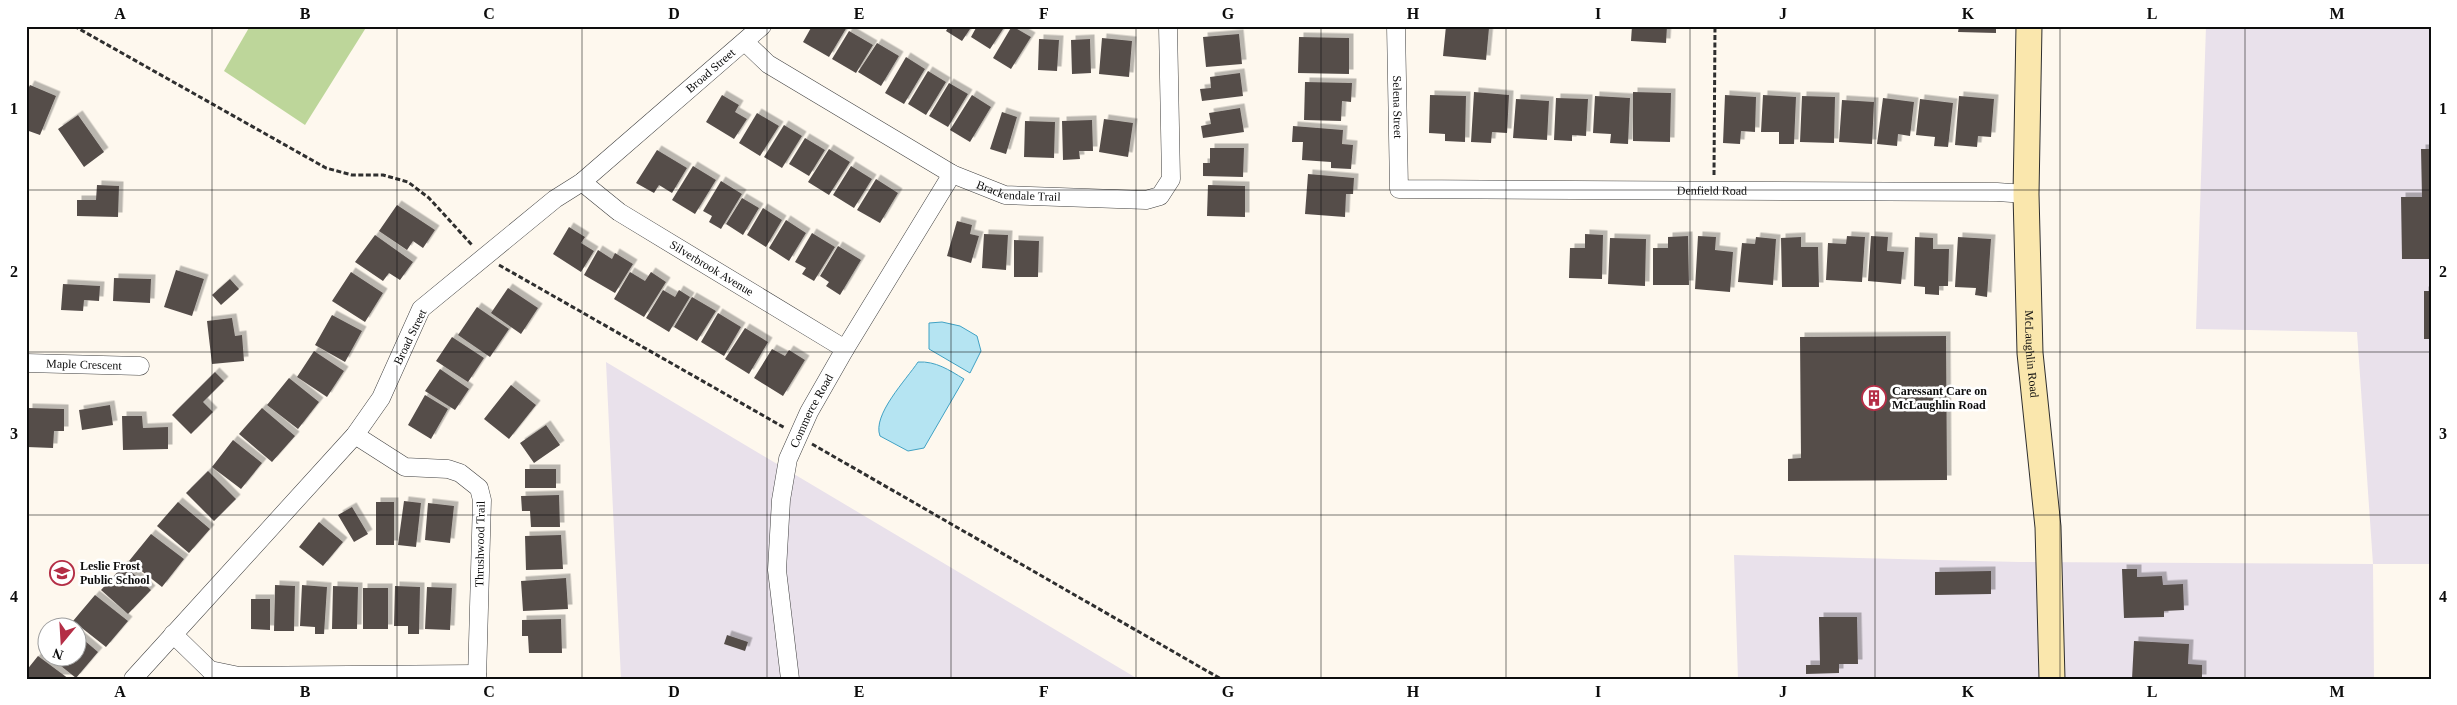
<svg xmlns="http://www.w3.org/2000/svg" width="2457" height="705" viewBox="0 0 2457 705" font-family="'Times New Roman',serif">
<defs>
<filter id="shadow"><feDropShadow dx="4.5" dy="-4.5" stdDeviation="0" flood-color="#0004"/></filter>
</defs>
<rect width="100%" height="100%" fill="#fef8ee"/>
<path fill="#e9e1eb" d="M2206 26H2431V564H2373L2374 679H1738L1734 555 2019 562 2373 564 2357 332 2196 329Z
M606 362 1138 679H621Z"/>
<path fill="#bdd69a" d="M250 26H367L305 125 224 71Z"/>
<path fill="#b5e4f2" stroke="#41a2c4" d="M942 322 960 326 977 336 981 351 970 373 929 349V323Z
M918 362C936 361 949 370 964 379L924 448 908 451 880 436C872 415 906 380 918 362Z"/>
<path fill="#554d4a" filter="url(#shadow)" d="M812 26 847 27 829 57 803 42Z
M949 26H972L962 41 946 31Z
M977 26H1005L990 49 971 37Z
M1012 26 1031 37 1011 69 993 58Z
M1446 26 1489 28 1486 60 1443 56Z
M1632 26H1667L1666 43 1631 41Z
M1959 26H1996V33L1958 32Z
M849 31 873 45 856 73 832 59Z
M1239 34 1242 64 1206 67 1203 37Z
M1299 37 1349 38V74L1298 73Z
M1102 38 1132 41 1129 77 1099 74Z
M1039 39 1059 40 1057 71 1038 70Z
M1090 39 1091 73 1072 74 1071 40Z
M877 43 899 56 881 86 858 72Z
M906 57 925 69 904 104 885 93Z
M928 71 946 82 926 115 908 104Z
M1240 73 1243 96 1202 101 1200 89 1211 88 1210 77Z
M1305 82 1352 83 1351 102 1342 101 1341 121 1304 120Z
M949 83 968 94 948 127 929 116Z
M30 85 56 96 40 135 26 130V93Z
M1474 92 1509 95 1507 133 1492 132 1491 143 1471 142Z
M1633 92 1671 93 1670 142 1633 141Z
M722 95 739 105 735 112 747 119 734 139 706 122Z
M972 95 991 107 970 142 950 130Z
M1430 95 1466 96 1465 142 1445 141V134L1429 133Z
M1725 95 1756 97 1755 132 1741 131 1740 144 1723 143Z
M1763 95 1796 97 1794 144H1779V132H1761Z
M1595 96 1630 98 1628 144 1610 143 1611 134 1593 133Z
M1802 96 1835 97 1834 143 1800 142Z
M1959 96 1994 99 1991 137 1978 136 1977 147 1955 145Z
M1556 98 1588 99 1586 136 1572 135V141L1554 140Z
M1883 98 1914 102 1910 136 1898 134 1897 146 1877 144Z
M1516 99 1549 101 1547 140 1513 138Z
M1920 99 1953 103 1948 147 1934 146 1935 137 1916 135Z
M1842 100 1874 102 1872 144 1839 142Z
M1240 108 1244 132 1203 138 1201 126 1211 124 1209 113Z
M1002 112 1017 117 1006 154 990 149Z
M757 113 779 126 760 156 739 143Z
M78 115 104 152 84 167 58 129Z
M1104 119 1133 123 1128 157 1099 152Z
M1092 120 1093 151H1079L1080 159 1063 160 1062 121Z
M1025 121 1055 122 1054 158 1024 157Z
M784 125 802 136 782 168 764 157Z
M1293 126 1343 130 1342 144 1353 145 1351 169 1331 168V162L1302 160 1303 142H1292Z
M805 138 825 150 809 176 789 164Z
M1210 148H1244L1243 177 1203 176V163H1210Z
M829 149 850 162 829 195 808 182Z
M2421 149H2431V259H2402L2401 197H2422Z
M657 150 687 168 672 193 659 185 654 193 636 183Z
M693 166 716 180 695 214 672 200Z
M851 166 872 179 854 208 833 195Z
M1308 174 1354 178 1353 194H1346L1345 217 1305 214Z
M876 179 898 193 880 223 857 210Z
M721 181 742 194 721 229 709 222 712 216 703 211Z
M97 185 119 186 118 217 77 216V200H96Z
M1208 185 1245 186V217L1207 216Z
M742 198 759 208 743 235 726 224Z
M397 205 435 230 423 248 413 241 407 250 379 231Z
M763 208 782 220 766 247 747 235Z
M786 220 806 233 789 261 769 248Z
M957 221 972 225 970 234 979 236 971 263 947 256Z
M569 227 585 237 581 243 594 251 581 272 553 254Z
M812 233 835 247 814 281 802 274 806 268 795 262Z
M984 234 1008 235 1006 270 982 268Z
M1585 234 1603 235 1602 279 1569 278 1570 248H1585Z
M375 235 413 262 400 280 389 273 383 281 355 262Z
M1688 236 1689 285H1653V248H1668V237Z
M1698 236 1716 237 1715 250 1733 252 1730 292 1695 289Z
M1847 236 1865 237 1862 282 1826 280 1828 243 1846 244Z
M1871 236 1888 237 1887 251 1904 252 1901 284 1868 281Z
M1756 237 1776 239 1773 285 1738 282 1742 243 1755 244Z
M1801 237V247H1818L1819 287H1782L1781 238Z
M1915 237 1933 238V249H1949L1948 286H1939V295L1925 294V287L1914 286Z
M1958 237 1991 239 1987 297 1975 295 1976 288 1955 287Z
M1610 238 1646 239 1645 286 1608 284Z
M1014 240 1039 241 1038 277H1014Z
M838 246 861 260 840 295 826 286 829 282 820 276Z
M598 250 612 259 615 253 633 264 615 293 584 275Z
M176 270 204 279 192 316 164 307Z
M351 272 383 293 365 322 332 301Z
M630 272 645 281 651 272 666 282 644 317 614 299Z
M114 278 151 279 150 303 113 301Z
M230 279 239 289 221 305 212 295Z
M63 284 100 286 99 301 84 300 83 311 61 310Z
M508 288 538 308 521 334 491 313Z
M663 290 675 297 679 290 690 297 669 332 646 318Z
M2424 291H2431V339H2424Z
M692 297 716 311 697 341 674 327Z
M477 307 509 329 490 357 458 335Z
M718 313 741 327 724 356 701 342Z
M332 315 362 331 345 362 315 345Z
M232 318 235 336 242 335 244 361 212 364 207 321Z
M745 328 768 342 749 374 725 359Z
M1946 336 1947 480 1788 481V459L1801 458 1800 337Z
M452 337 484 358 468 382 436 361Z
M772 349 785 356 789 350 805 360 783 396 754 378Z
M314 351 344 371 327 397 297 377Z
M440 369 469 389 455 410 425 391Z
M215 372 224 381 203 402 213 412 191 434 172 415Z
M289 378 319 402 298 429 267 405Z
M511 385 536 405 509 439 484 419Z
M425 395 448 409 431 439 408 425Z
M110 405 113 425 82 430 79 410Z
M28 408 64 409V431H54L53 448 27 447Z
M262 408 295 436 272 462 239 434Z
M122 416H142L143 428 168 427V449L123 450Z
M546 425 560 445 534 463 520 443Z
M233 440 262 463 241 489 212 467Z
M525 469H556V488H525Z
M208 471 236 499 214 521 186 493Z
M559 495 560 527H531L530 511H522L521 496Z
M404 501 421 503 416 547 398 545Z
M178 502 210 529 189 553 157 526Z
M376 502H394V545H376Z
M428 503 454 506 450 543 425 540Z
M352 507 368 534 354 542 338 515Z
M319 522 343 542 323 566 299 547Z
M151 534 184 559 162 587 129 561Z
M561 535 563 569 526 570 525 536Z
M124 565 151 590 128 614 101 590Z
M2122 569H2137V577L2162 576 2163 585 2183 584 2184 610 2164 611V617L2124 618Z
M1991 571V594L1935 595V572Z
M566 578 568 609 523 611 521 581Z
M275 585 295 586 294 631H274Z
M302 585 327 587 324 634H315V627L300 626Z
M333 586 358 587 357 629H332Z
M395 586 420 587 419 634H408V626H394Z
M427 587 452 588 450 630 425 629Z
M363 588H388V629H363Z
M95 595 128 621 106 647 73 621Z
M251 599H270V630L251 629Z
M1819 617H1857L1858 664H1839V673L1806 674V665H1820Z
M561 619 562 653H529L528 636H522V620Z
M78 635 98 652 76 678 51 658H78Z
M727 635 748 642 745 651 724 644Z
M2134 641 2189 644 2188 664 2202 665V679H2132Z
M38 656 69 679H26V671Z"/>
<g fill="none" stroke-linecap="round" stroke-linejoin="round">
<defs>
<g id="street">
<path id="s1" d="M1396 26 1399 189 1997 192 2026 194"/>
<path id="s2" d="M745 42 768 64 952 174 1005 195 1146 200 1160 196 1171 179 1168 26"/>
<path id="s3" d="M582 182 619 212 845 349"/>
<path id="s4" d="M26 363 140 366"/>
<path d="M355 435 405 467 448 469 460 473 479 488 482 500 477 679"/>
<path d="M173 634 210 670 239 676 477 674"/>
<path id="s5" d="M133 679 355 435 381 398 421 309 555 199 582 182 762 26"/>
<path id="s6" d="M790 679 777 570 781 500 788 459 809 412 845 349 952 174"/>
</g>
<g id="secondary">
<path id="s7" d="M2029 26 2026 194 2030 353 2048 527 2052 679"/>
</g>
</defs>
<use href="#street" stroke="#404040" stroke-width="19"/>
<use href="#secondary" stroke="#2f2f2f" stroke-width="27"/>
<path stroke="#2f2f2f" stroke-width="3" stroke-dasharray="5 2.5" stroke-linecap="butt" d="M74 26 326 168 352 175H383L408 182 429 198 472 245
M1714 175 1715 26
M499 265 785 428
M812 444 1221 679"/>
<use href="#street" stroke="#fff" stroke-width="18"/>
<use href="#secondary" stroke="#fae7ad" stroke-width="25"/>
</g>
<path fill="none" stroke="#0d0d0d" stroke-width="1" stroke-opacity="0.55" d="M212 26V679M397 26V679M582 26V679M767 26V679M951 26V679M1136 26V679M1321 26V679M1506 26V679M1690 26V679M1875 26V679M2060 26V679M2245 26V679M26 190H2431M26 352H2431M26 515H2431"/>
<defs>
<symbol id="building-ring" viewBox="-11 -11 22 22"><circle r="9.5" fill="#fff" stroke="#b42e46" stroke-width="1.5"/><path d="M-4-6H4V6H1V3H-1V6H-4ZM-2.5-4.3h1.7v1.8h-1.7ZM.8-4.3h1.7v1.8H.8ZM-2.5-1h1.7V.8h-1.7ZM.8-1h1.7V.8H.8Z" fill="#b42e46"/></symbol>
<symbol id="school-ring" viewBox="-11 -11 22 22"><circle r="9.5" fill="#fff" stroke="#b42e46" stroke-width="1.5"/><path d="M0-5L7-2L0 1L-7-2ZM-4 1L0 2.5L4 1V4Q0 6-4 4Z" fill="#b42e46"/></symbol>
</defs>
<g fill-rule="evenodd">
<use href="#building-ring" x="1860" y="384" width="28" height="28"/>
<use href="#school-ring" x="48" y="559" width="28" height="28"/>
</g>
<g text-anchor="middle" stroke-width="5" stroke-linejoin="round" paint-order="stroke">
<g font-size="12" fill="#0d0d0d" stroke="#fff">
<text dy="4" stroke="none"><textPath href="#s5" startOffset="848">Broad Street</textPath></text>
<text dy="4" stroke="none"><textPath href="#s1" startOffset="81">Selena Street</textPath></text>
<text dy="4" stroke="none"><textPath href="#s2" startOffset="316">Brackendale Trail</textPath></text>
<text dy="4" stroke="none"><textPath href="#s1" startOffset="476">Denfield Road</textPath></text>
<text dy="4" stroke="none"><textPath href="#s3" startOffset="156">Silverbrook Avenue</textPath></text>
<text transform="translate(410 337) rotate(-64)" y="4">Broad Street</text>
<text dy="4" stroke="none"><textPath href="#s7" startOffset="328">McLaughlin Road</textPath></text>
<text dy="4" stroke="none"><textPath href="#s4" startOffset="58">Maple Crescent</textPath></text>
<text dy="4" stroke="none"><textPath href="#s6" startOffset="275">Commerce Road</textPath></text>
<text transform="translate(480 544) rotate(-89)" y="4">Thrushwood Trail</text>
</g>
<g font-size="12" font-weight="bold" fill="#0d0d0d" stroke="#fff" text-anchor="start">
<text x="1892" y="395">Caressant Care on<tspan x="1892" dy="14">McLaughlin Road</tspan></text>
<text x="80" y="570">Leslie Frost<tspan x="80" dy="14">Public School</tspan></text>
</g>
</g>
<rect width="2457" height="705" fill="none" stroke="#ffffff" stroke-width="55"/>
<g transform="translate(62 642) rotate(198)"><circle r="24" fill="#ffffff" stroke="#9e9e9e"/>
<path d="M0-4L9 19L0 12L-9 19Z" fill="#b42e46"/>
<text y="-8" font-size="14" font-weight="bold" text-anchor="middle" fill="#0d0d0d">N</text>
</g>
<rect x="28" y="28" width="2402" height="650" fill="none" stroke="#0d0d0d" stroke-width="2"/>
<g font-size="16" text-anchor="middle" font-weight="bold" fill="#0d0d0d">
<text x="120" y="19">A</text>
<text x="305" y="19">B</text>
<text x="489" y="19">C</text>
<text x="674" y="19">D</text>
<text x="859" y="19">E</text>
<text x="1044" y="19">F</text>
<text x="1228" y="19">G</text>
<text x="1413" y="19">H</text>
<text x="1598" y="19">I</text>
<text x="1783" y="19">J</text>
<text x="1968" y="19">K</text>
<text x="2152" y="19">L</text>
<text x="2337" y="19">M</text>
<text x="14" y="114">1</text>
<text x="2443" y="114">1</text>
<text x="14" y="277">2</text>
<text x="2443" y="277">2</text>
<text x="14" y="439">3</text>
<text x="2443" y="439">3</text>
<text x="14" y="602">4</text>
<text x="2443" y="602">4</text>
<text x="120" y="697">A</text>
<text x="305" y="697">B</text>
<text x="489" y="697">C</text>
<text x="674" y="697">D</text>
<text x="859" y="697">E</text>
<text x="1044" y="697">F</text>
<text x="1228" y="697">G</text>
<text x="1413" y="697">H</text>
<text x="1598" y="697">I</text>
<text x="1783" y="697">J</text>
<text x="1968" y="697">K</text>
<text x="2152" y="697">L</text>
<text x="2337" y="697">M</text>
</g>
</svg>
